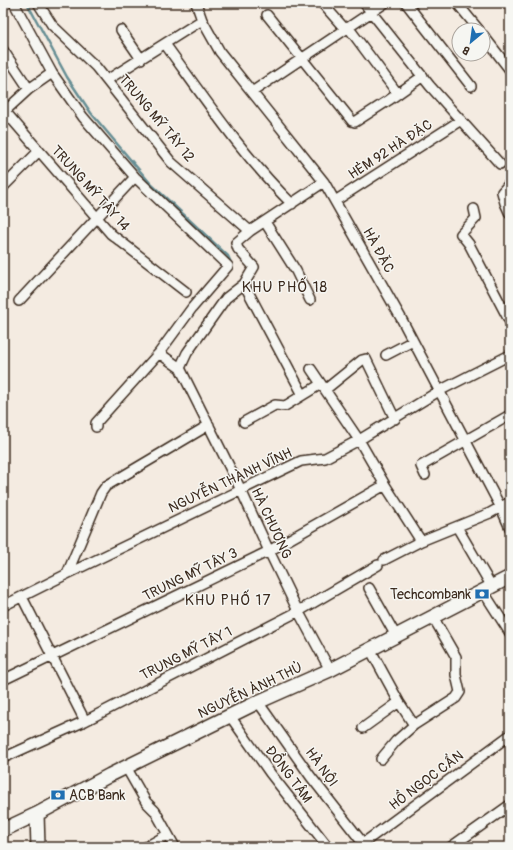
<svg xmlns="http://www.w3.org/2000/svg" width="513" height="850" viewBox="0 0 513 850" font-family="Pangolin,sans-serif">
<rect width="100%" height="100%" fill="#f4ebe1"/>
<filter id="ink" filterUnits="userSpaceOnUse"><feTurbulence type="fractalNoise" baseFrequency=".025" numOctaves="2"/><feDisplacementMap in="SourceGraphic" scale="8" xChannelSelector="R" yChannelSelector="G"/><feConvolveMatrix kernelMatrix="1 2 1 2 8 2 1 2 1" color-interpolation-filters="sRGB"/></filter>
<g filter="url(#ink)">
<g fill="none" stroke-linecap="round" stroke-linejoin="round">
<path stroke="#668e94" stroke-width="2.5" d="M27 3 67 77 91 113 151 184 228 256 232 265"/>
<defs>
<path id="street" d="M14 3 52 73
M38 3 52 25 96 67 171 162 250 231 324 182
M196 3 202 20 220 52 324 182 401 318 501 508 510 528
M322 3 345 29
M364 3 430 86 500 164
M406 3 471 86
M457 3 479 30
M267 15 352 121 355 122 389 100 423 76
M348 27 398 94
M121 30 141 59
M483 35 510 70
M165 44C205 99 243 156 292 204
M3 50 29 89 5 111
M107 80 202 20
M29 89 52 73 83 117 135 177 228 266 192 308 159 353 96 423V427
M252 92 385 3
M3 109 111 234 186 292
M510 183 502 192 505 203 510 214
M3 187 39 151
M335 201 461 120
M474 209 476 218 461 234 469 244 510 322
M265 222 296 271 310 300
M244 284 303 395
M19 301 135 177
M159 353 180 368 241 490 269 551 296 607 330 670
M386 355 413 341
M180 368 187 353 226 298 244 284 254 267 238 249 236 243 250 231
M311 369 359 440 385 485 421 541
M326 389 362 360 366 359 395 419
M244 422 275 405 285 406 321 384
M425 475 421 466 510 415
M457 527 492 587
M384 560 421 541 490 513 510 502
M67 574 101 493 106 486 209 425
M369 588 396 636
M483 591 510 633
M22 597 85 721
M3 606 67 574 301 461 325 458 359 440 439 391 510 355
M370 649 399 702 414 725 456 698 460 692 456 675V657L433 617
M3 680 269 551 385 485
M258 702 311 777 366 847
M230 716 270 773 328 847
M363 728 399 702
M3 758 85 721 299 611 378 565
M381 759 396 741 414 725
M126 767 146 802 155 811 175 847
M146 847 167 835
M358 847 510 735
M451 847 510 805"/>
<path id="secondary" d="M37 814 38 847
M3 830 37 814 110 775 258 702 330 670 510 577"/>
</defs>
<use href="#street" stroke="#3b2a1e" stroke-width="12"/>
<use href="#secondary" stroke="#3b2a1e" stroke-width="16"/>
<use href="#street" stroke="#f6f6f2" stroke-width="9"/>
<use href="#secondary" stroke="#f6f6f2" stroke-width="13"/>
</g>
</g>
<defs>
<symbol id="bank-bare" viewBox="-9 -9 18 18"><path d="M-6-4H6V4H-6ZM0-2.3a2.3 2.3 0 1 0 0 4.6a2.3 2.3 0 1 0 0-4.6Z" fill="#1f6fb2" stroke="#f6f6f2" stroke-width="2.5" paint-order="stroke"/></symbol>
</defs>
<g fill-rule="evenodd">
<use href="#bank-bare" x="472" y="584" width="20" height="20"/>
<use href="#bank-bare" x="48" y="785" width="20" height="20"/>
</g>
<g text-anchor="middle" stroke-width="3" stroke-linejoin="round" paint-order="stroke">
<g font-size="14" fill="#3b2a1e" stroke="#f6f6f2">
<text transform="translate(157 118) rotate(50)" y="5">TRUNG MỸ TÂY 12</text>
<text transform="translate(390 149) rotate(-33)" y="5">HẺM 92 HÀ ĐẶC</text>
<text transform="translate(91 188) rotate(48)" y="5">TRUNG MỸ TÂY 14</text>
<text transform="translate(379 250) rotate(61)" y="5">HÀ ĐẶC</text>
<text transform="translate(230 480) rotate(-25)" y="5">NGUYỄN THÀNH VĨNH</text>
<text transform="translate(272 523) rotate(65)" y="5">HÀ CHƯƠNG</text>
<text transform="translate(190 574) rotate(-26)" y="5">TRUNG MỸ TÂY 3</text>
<text transform="translate(186 653) rotate(-27)" y="5">TRUNG MỸ TÂY 1</text>
<text transform="translate(250 690) rotate(-25)" y="5">NGUYỄN ẢNH THỦ</text>
<text transform="translate(322 767) rotate(54)" y="5">HÀ NỘI</text>
<text transform="translate(289 774) rotate(53)" y="5">ĐỒNG TÂM</text>
<text transform="translate(426 780) rotate(-37)" y="5">HỒ NGỌC CẨN</text>
</g>
<g font-size="14" fill="#3b2a1e" stroke="#f6f6f2" text-anchor="end">
<text x="471" y="599">Techcombank</text>
<text x="69" y="800" text-anchor="start">ACB Bank</text>
</g>
<g font-size="15" letter-spacing="1" fill="#3b2a1e" stroke="#f6f6f2">
<text x="285" y="292">KHU PHỐ 18</text>
<text x="228" y="605">KHU PHỐ 17</text>
</g>
</g>
<rect width="513" height="850" fill="none" stroke="#f6f6f2" stroke-width="16"/>
<rect x="8" y="8" width="497" height="834" fill="none" stroke="#3b2a1e" stroke-width="1.5" filter="url(#ink)"/>
<g transform="translate(471 42) rotate(209)"><circle r="19" fill="#f6f6f2" stroke="#aba49d"/>
<path d="M0-3L7 15L0 10L-7 15Z" fill="#1f6fb2"/>
<text y="-6" font-size="11" font-weight="bold" text-anchor="middle" fill="#3b2a1e">B</text>
</g>
</svg>
